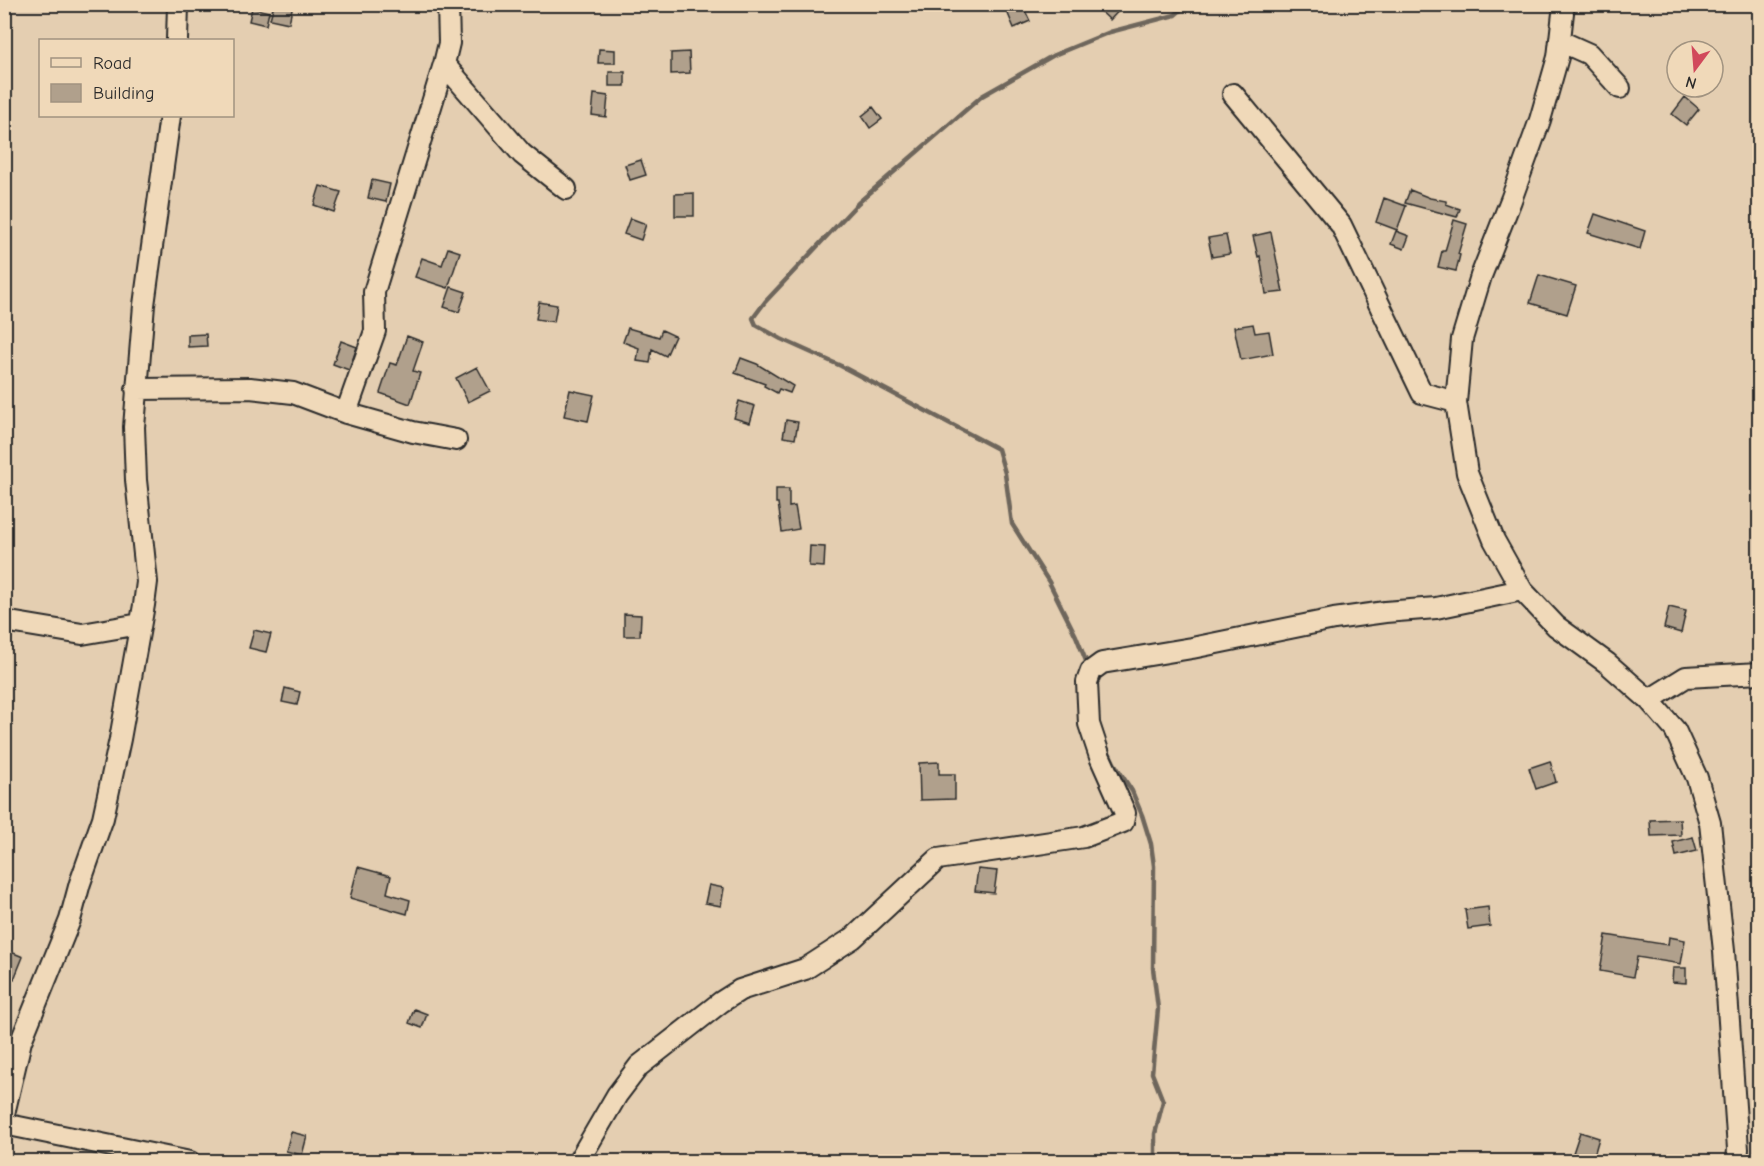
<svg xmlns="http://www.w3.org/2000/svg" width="1764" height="1166" viewBox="0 0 1764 1166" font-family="'Comic Neue',sans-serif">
<rect width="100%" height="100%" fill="#e4ceb1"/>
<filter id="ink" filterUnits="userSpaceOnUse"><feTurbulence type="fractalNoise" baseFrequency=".0167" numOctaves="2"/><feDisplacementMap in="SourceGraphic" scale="12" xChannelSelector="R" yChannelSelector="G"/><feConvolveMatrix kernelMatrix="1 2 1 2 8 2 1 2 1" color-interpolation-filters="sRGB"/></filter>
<g filter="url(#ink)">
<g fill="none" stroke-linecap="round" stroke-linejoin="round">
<path stroke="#6e665b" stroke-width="4.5" d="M1088 666 1076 636 1049 582 1012 524 1005 473 998 449 841 366 781 339 756 325 753 318 765 302 858 203 982 96 1054 55 1110 32 1175 15 1183 8V4
M1106 746 1114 763 1132 791 1142 815 1151 844 1154 866 1153 968 1158 1009 1152 1073 1163 1101 1155 1134V1162"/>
</g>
<path fill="#b0a08c" stroke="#2b2b2b" stroke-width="1.5" d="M274 4H293L289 23 270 19Z
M1016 4H1022L1030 21 1014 28 1006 9Z
M1093 4H1125L1110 20Z
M252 8 269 12 266 25 249 21Z
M599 49 615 50V63H598Z
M689 52 690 73 671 74V53Z
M609 72H625V86H609Z
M594 94 608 96 606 117 592 115Z
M1685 97 1699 109 1686 125 1672 114Z
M873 107 882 119 870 128 862 116Z
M641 160 646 175 630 180 625 165Z
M372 180 390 184 386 202 368 198Z
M320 186 341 192 334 212 314 205Z
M1410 190 1430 198 1446 201V204L1460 209 1457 217 1405 203Z
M694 193V216H675V194Z
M1384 198 1406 206 1397 230 1376 222Z
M1595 214 1645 231 1640 249 1588 233Z
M630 218 646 224 641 240 624 234Z
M1454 220 1467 224 1458 254 1460 255 1456 271 1438 267 1442 251H1445Z
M1396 231 1409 236 1404 249 1391 244Z
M1271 232 1283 292 1266 294 1260 256 1258 257 1253 236Z
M1226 235 1230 254 1212 257 1208 238Z
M448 248 460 252 448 288 415 277 422 258 442 265Z
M1539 275 1576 286 1567 314 1530 303Z
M451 287 466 292 459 312 444 307Z
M539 302 557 305 554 322 536 319Z
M1253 324 1255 333 1269 331 1273 354 1241 360 1234 327Z
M628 328 659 337 662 330 675 336 666 356 652 349 650 363 637 361 639 348 623 342Z
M206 334 207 346 188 347V335Z
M407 336 423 342 413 371 420 373 410 404 380 393 390 363 397 365Z
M341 341 357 347 349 370 333 364Z
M741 358 757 364 793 386 790 393 779 389 777 393 764 386 765 384 735 373Z
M477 367 490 391 468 402 456 378Z
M570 390 594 395 588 421 564 416Z
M739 401 755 406 750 423 734 418Z
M786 420 798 422 795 439 783 437Z
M776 489H789V507L795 506 799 529 782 532 778 503H776Z
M810 546 825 547 824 567 809 566Z
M1669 607 1686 611 1681 633 1664 628Z
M624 614 641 615 640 636H624Z
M254 630 271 634 266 652 249 648Z
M285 688 300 692 297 705 282 702Z
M1550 761 1556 782 1536 789 1529 768Z
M939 762V774H955V799L920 800 919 763Z
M1680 819 1681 835 1651 836 1650 820Z
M1693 837 1697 851 1676 856 1673 842Z
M358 867 391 876 387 893 410 900 407 914 350 898Z
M978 869 997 871 994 893 975 891Z
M709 885 724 888 721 906 705 903Z
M1488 907 1490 926 1468 929 1465 910Z
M1606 935 1668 945 1669 937 1685 940 1681 964 1637 957 1633 977 1600 971Z
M4 949 23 957 14 979 4 975Z
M1673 968H1686V983L1672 982Z
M414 1009 427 1014 422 1028 409 1023Z
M291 1132 307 1136 302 1155 286 1151Z
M1580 1132 1599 1138 1593 1159 1573 1153Z"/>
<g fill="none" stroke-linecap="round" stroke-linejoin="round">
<defs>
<path id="minor" d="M1564 4 1558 57 1540 120 1511 200 1481 276 1462 339 1456 402 1467 473 1494 540 1522 590 1556 626 1607 663 1649 700 1675 730 1697 778 1710 823 1724 951 1738 1149 1737 1162
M177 40 178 4
M1560 41 1589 54 1620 88
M444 64 522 154 566 189
M1233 94 1341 225 1422 393 1456 402
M136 389 250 388 293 393 346 413 413 432 456 440
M346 413 375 331 374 292 444 64 449 43 448 4
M4 621 82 634 140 624
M1649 700 1686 677 1760 673
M4 1114 21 1041 70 920 80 883 103 818 120 739 144 605 147 582 136 480 134 427 144 305 170 116
M4 1124 190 1162
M578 1162 617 1095 639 1066 721 1002 740 990 805 969 853 938 938 859 1084 837 1123 822 1125 813 1100 757 1089 724 1087 682 1091 671 1102 663 1192 648 1334 619 1385 612 1436 608 1522 590"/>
</defs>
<use href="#minor" stroke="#2b2b2b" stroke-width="24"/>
<use href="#minor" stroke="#f0d9b9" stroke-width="20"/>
</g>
</g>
<rect width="1764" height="1166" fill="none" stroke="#f0d9b9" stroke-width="24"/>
<rect x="12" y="12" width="1740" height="1142" fill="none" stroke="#2b2b2b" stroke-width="2" filter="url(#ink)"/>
<rect x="39" y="39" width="195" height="78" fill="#f0d9b9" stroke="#a19380" stroke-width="1.5"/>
<rect x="51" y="58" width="30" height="9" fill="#f0d9b9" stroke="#a19380" stroke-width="1.5"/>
<text x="93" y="69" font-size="18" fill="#2b2b2b">Road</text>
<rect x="51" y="84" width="30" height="18" fill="#b0a08c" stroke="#a19380" stroke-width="1.5"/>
<text x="93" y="99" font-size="18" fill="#2b2b2b">Building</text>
<g transform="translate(1695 69) rotate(196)"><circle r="28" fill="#f0d9b9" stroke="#a19380" stroke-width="1.5"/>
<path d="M0-4.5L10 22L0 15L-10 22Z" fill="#d1495b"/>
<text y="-9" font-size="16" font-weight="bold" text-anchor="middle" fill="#2b2b2b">N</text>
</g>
</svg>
